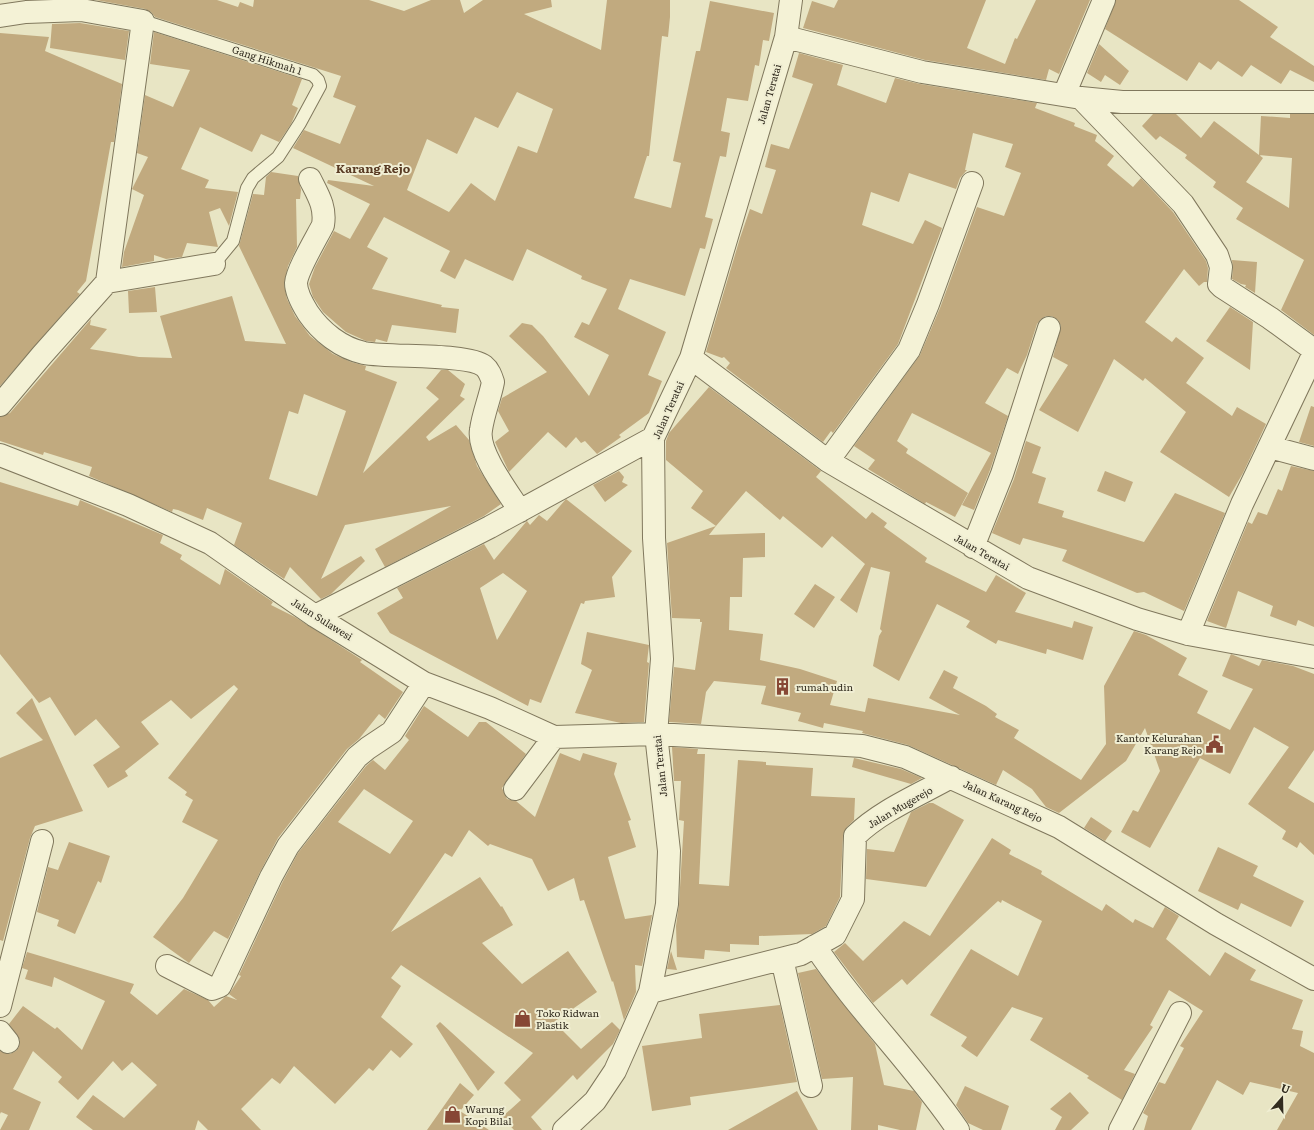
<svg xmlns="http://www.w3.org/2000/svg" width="1314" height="1130" viewBox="0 0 1314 1130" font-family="Literata,serif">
<rect width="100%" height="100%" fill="#e8e5c4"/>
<path fill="#c1aa7f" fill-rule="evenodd" d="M96 0H217L238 7 240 2 253 7 254 0H369L404 11 431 0H460L464 13 483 0H551L552 7 524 14 601 50 607 0H670V17L668 37 662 36 649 156H647L634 198 671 208 681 163 673 161 696 51H700L710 1 774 13 769 41 763 40 759 66 755 65 748 101 727 98 721 131 730 133 726 157 720 156 705 217 713 219 705 249 700 248 685 296 630 279 618 309 666 332 648 375 662 381 649 413 619 435 621 437 597 454 585 441 581 443 576 437 566 448 548 432 509 472 495 442 509 431 498 411 502 398 547 372 509 336 522 323 532 325 543 336 589 396 609 355 574 337 582 322 589 325 607 289 581 279 582 276 527 249 513 281 465 259 455 279 440 271 450 251 384 217 367 247 388 258 372 289 442 305 441 307 459 309 456 333 392 325 387 342 376 339 375 342 366 341 346 332 323 312 313 297 309 284 315 267 334 231 350 239 370 204 327 183 328 180 374 186 293 148 304 130 340 144 356 106 333 97 341 76 155 17 151 12 145 9ZM517 92 553 109 537 153 518 146 495 201 471 183 449 212 407 190 427 139 457 154 475 117 498 128Z
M838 0H986L967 48 1005 64 1015 38 1017 39 1036 0H1090L1059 74 1049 69 1046 80 925 60 803 28 812 1 834 8Z
M1116 0H1239L1278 27 1270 37 1314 66V82L1290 70 1281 84 1251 65 1242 77 1218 61 1211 70 1199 62 1187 81 1105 29Z
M80 23 129 31 125 60 50 48 52 24Z
M154 32 302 79 292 105 298 108 291 124 279 142 261 134 252 152 200 127 181 169 209 180 205 188 238 192 229 226 220 208 209 212 218 247 187 243 182 257 166 259 154 255V261L122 267 124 252 144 195 132 189 148 157 137 153 145 95 173 107 190 70 150 64Z
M0 33 49 37 45 51 122 84 114 142H111L86 281 77 292 80 294 0 386Z
M1099 44 1129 71 1120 85 1105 75 1101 82 1087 73Z
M799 53 843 65 837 85 886 103 895 78 920 84 1037 103 1035 108 1075 123 1074 126 1097 135 1095 141 1114 156 1107 165 1133 187 1141 178 1173 212 1206 261 1208 268 1207 282H1204L1199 286 1184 269 1145 322 1172 342 1176 337 1204 358 1186 383 1232 416 1237 407 1266 424 1243 473 1229 497 1160 452 1186 412 1145 378 1143 381 1114 359 1078 432 1039 410 1068 365 1053 357 1061 326 1058 320 1052 316H1046L1041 319 1037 324 1027 355 1018 374 1007 368 985 403 1008 416 990 470 974 510 962 505 991 453 912 413 897 441 908 449 906 453 968 493 955 517 926 502 925 504 868 469 875 460 854 446 920 355 940 308 977 207 1004 216 1021 173 1005 167 1013 144 973 133 965 170H967L960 178 956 189 909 173 899 202 871 192 862 225 913 244 925 220 942 228 898 344 833 433 831 431 823 442 726 368 730 363 724 357 722 358 706 352 740 238 750 209 762 214 776 170 765 167 771 144 789 149 813 84 792 77Z
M1153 114H1176L1201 138 1214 121 1263 158 1246 182 1289 208 1292 158 1259 155 1261 116 1290 118V114H1314V335L1281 310 1304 260 1236 219 1243 208 1213 187 1216 182 1185 158 1187 155 1160 136 1156 140 1142 126Z
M271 172 298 176 301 190 300 199H296L297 247 288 266 284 284 287 299 295 316 310 336 333 354 351 362 366 366 365 370 397 382 363 473 439 399 426 388 441 370H448L465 384 460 396 465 399 426 437 429 441 456 425 469 440 477 466 501 504 484 516 385 567 375 549 451 506 345 525 321 579 361 556 365 561 331 594 321 599 290 567 284 579 234 545 242 523 207 508 203 520 178 510 173 509 172 512 89 476 92 467 44 452 43 455 0 441V417L10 413 91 319 90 325 107 329 90 349 139 357 172 358 160 316 232 296 245 341 286 344 239 246 253 194 264 195 266 177ZM304 394 346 411 317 496 269 479 289 411 298 414Z
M1232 260 1257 262 1255 293 1245 287 1246 285 1241 284 1232 279 1233 268Z
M155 287 157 312 129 313 128 291Z
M1230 307 1253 322 1250 370 1206 341Z
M709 387 821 471 816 477 866 519 872 512 887 523 884 527 927 558 925 562 986 592 996 575 1026 593 1015 612 1072 628 1074 621 1093 627 1083 660 1047 649 1046 654 998 640 996 644 966 627 970 621 937 604 899 681 873 666 879 636 882 631 880 629 890 572 871 567 857 613 840 600 865 564 832 536 822 548 783 516 780 520 746 491 716 526 691 508 703 491 666 460V441L669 433Z
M1311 406 1314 407V446L1299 442Z
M1026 441 1041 447 1032 473 1046 478 1038 503 1064 511 1062 517 1144 542 1175 493 1225 513 1184 611 1144 592 1137 593 1062 561 1067 550 1023 538 1020 545 992 533 1014 479Z
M1291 466 1314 471V627L1298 620 1296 626 1270 616 1273 606 1238 591 1226 628 1207 621 1248 522 1252 524 1258 512 1267 515 1278 489 1282 491Z
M619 471 624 477 622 482 628 485 605 502 593 485Z
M1105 471 1133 482 1125 502 1097 491Z
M0 482 78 506 80 500 163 535 160 543 182 555 180 559 220 585 225 569 273 602 271 605 295 617 362 660 360 662 403 692 385 719 379 714 359 739 347 749 278 838 260 872 228 939 214 931 189 963 153 937 183 898 218 840 182 822 193 800 185 795 187 792 168 778 238 689 234 685 191 719 171 700 141 722 159 744 125 771 128 776 108 788 93 765 120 747 96 719 75 736 50 697 39 703 0 654Z
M566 499 632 551 612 577 615 597 585 601 584 604 581 603 541 703 530 699 528 706 390 633 377 613 403 598 397 588 484 544 494 560 526 522 527 521 530 525 539 515 547 521ZM503 573 527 591 497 640 480 588Z
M716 526 709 535 765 533V557L743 558 742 597H730L729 630 763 634 760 660 800 669 837 681 830 705 865 712 868 698 960 715 929 698 944 670 958 677 953 688 986 706 997 714 995 717 1019 730 1014 738 1081 780 1106 744 1104 686 1134 631 1146 635 1187 658 1178 675 1208 691 1197 713 1230 730 1253 689 1222 676 1231 654 1259 666 1262 660 1293 666 1314 674V750L1288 788 1314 803V855L1300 842 1297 848 1282 839 1286 831 1248 804 1289 747 1254 727 1230 774 1200 758 1150 848 1121 832 1133 810 1138 812 1160 771 1145 728 1126 761 1059 813 1046 807 1032 789 1003 770 996 785 908 745 862 733 863 731 824 723 823 728 798 721 801 713 761 704 766 686 714 681 706 692 701 724 669 722 674 667 695 670 702 622H700V619L672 618 667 543Z
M815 584 835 597 814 628 794 614Z
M587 632 649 645 647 662 649 663 644 722 621 723 575 713 592 670 581 664Z
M32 698 83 811 35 826 30 838 3 941 0 940V758L43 740 16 713Z
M424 706 468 737 479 722H486L526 754 502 788 507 799 516 801 535 817 560 753 580 761 583 753 617 763 614 774 631 820 628 821 636 847 608 857 625 919 652 915 642 966 635 965 636 992 624 1020 613 981 612 982 584 900 580 901 574 878 548 891 532 859 490 844 488 846 469 830 452 857 445 853 391 932 480 877 501 907 502 906 513 925 482 943 522 984 568 951 597 992 554 1022 581 1049 612 1022 620 1030 613 1044 577 1080 573 1075 531 1117 542 1130H514L502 1117 521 1100 504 1083 533 1053 401 965 391 978 401 986 381 1017 413 1044 400 1058 391 1050 373 1071 369 1068 335 1104 294 1066 280 1084 272 1078 241 1109 261 1130H208L198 1120 195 1130H93L76 1117 93 1095 124 1118 157 1085 132 1062 122 1071 113 1061 78 1100 58 1082 62 1077 33 1051 13 1089 41 1102 29 1130H0L8 1115 1 1112 3 1108 0 1114V1051L10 1054 16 1051 19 1047 20 1040 9 1024 23 1006 55 1029 57 1027 82 1050 105 1001 54 977 52 987 25 979 28 970 22 968 27 952 134 984 130 993 157 1015 184 989 208 1000 214 1007 226 996 237 1000 229 994 241 976 239 975 282 883 298 853 366 766 373 760 385 770 409 740 405 736ZM364 789 413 821 390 854 338 822Z
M672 747 698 749 697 754H705L699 884 729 886 738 760 766 762V765L813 768 811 796 855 798 854 820 847 827 843 835 840 897 826 926 812 934 759 936V945L730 944V952L705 950 704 959 677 957 676 926 679 904 684 821 679 820 681 781H674Z
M854 758 901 769 922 778 911 784 852 767Z
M929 803H933L964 820 926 887 866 879 867 849 894 852 911 812Z
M1091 817 1112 831 1105 841 1084 828Z
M992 838 1011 850 1009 854 1042 871 1041 874 1102 911 1106 904 1133 923 1135 919 1153 928 1165 907 1179 916 1166 939 1210 976 1225 952 1256 970 1250 980 1303 1000 1292 1029 1303 1031 1300 1046 1314 1053V1130H1277L1298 1093 1250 1082 1243 1095 1217 1080 1191 1130H1144L1148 1116 1143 1113 1159 1082 1165 1084 1184 1048 1180 1046 1203 1011 1169 990 1150 1025 1153 1027 1124 1070 1135 1074 1122 1100 1087 1078 1089 1076 1030 1040 1043 1018 1012 1007 977 1057 961 1046 967 1037 930 1015 971 949 1018 976 1042 921 1002 900 1001 903 998 901 907 985 902 979 873 1003 834 952 845 943 863 961 904 921 930 936Z
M69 842 110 856 101 883 98 881 75 934 57 926 59 920 37 912 48 867 58 870Z
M1218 847 1258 866 1253 876 1304 901 1291 927 1241 903 1238 910 1198 891Z
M671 951 677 970 667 969Z
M816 969 875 1044 884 1085 914 1091 922 1102 916 1130H900L878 1125V1130H851L853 1077 822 1079 798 973Z
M780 1005 797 1082 690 1097 691 1105 652 1111 642 1046 702 1038 699 1014Z
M440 1022 495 1072 478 1091 436 1026Z
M460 1083 474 1095 460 1111 489 1130H427Z
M965 1086 1009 1106 1001 1130H983L968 1123 956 1105Z
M797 1091 818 1130H728Z
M1070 1092 1089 1113 1071 1130H1055L1062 1117 1050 1109Z"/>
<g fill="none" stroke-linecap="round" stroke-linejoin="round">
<defs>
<path id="service" d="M143 21 313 75 318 80 320 86 300 123 278 157 253 178 247 188 233 241 214 264"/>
<path id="minor" d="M0 16 26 12 81 10 143 21 107 282 42 355 0 405
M786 37 922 72 1081 98 1122 102H1314
M1064 95 1104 0
M1081 98 1183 204 1217 255 1221 267 1219 284 1222 287 1270 318 1314 350
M310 179C318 195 326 207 323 225 317 237 297 270 296 283 296 293 303 305 308 313 321 332 341 348 364 353 390 358 467 353 484 366 489 370 491 376 493 382 490 398 483 414 481 430 477 452 508 492 520 511
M107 282 214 264
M691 358 828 461 1028 578 1137 619 1188 634 1314 657
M1270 447 1314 459
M0 455 128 505 210 543 315 616 424 683 490 708 554 737 656 734 761 740 862 746 905 757 1059 827 1216 924 1314 979
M828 461 909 350 928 304 972 183
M973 547 1002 474 1049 328
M315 616 490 527 653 438
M1188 634 1242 504 1314 353
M515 789 554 737
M815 946C858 1011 914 1065 958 1130
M782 959 811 1086
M167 966 212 989 220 986 271 877 288 846 357 757 368 748 392 732 424 683
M650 992 801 954 835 935 853 899 855 836C882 810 919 795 951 777
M0 1006 42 841
M0 1032 8 1042
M564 1130 595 1101 615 1071 650 992 667 904 669 851 656 734 662 659 654 538 653 438 691 358 786 37 791 0
M1120 1130 1180 1013"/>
</defs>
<use href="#service" stroke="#80785d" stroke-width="14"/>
<use href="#minor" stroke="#80785d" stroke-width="24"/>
<use href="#service" stroke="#f4f2d6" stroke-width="12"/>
<use href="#minor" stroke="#f4f2d6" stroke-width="22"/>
</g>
<defs>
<symbol id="building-bare" viewBox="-9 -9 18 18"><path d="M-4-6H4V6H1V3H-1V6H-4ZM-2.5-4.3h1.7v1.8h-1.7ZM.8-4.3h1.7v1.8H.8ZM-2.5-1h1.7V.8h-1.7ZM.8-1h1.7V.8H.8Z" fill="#874735" stroke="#f0eed3" stroke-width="2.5" paint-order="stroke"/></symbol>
<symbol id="civic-bare" viewBox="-9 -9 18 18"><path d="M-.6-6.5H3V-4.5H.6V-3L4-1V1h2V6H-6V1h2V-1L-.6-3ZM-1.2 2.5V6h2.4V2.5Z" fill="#874735" stroke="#f0eed3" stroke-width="2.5" paint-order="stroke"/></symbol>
<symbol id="shop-bare" viewBox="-9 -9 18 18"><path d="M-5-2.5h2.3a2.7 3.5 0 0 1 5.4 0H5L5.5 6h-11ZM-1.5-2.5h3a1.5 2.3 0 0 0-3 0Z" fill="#874735" stroke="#f0eed3" stroke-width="2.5" paint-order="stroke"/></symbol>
</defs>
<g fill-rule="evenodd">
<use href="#building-bare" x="770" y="674" width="25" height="25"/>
<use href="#civic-bare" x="1202" y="732" width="25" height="25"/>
<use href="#shop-bare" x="510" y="1006" width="25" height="25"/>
<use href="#shop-bare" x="440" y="1102" width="25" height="25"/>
</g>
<g text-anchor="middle" stroke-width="4" stroke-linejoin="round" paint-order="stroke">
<g font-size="10" fill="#322c1f" stroke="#f0eed3">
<text transform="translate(267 60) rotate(18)" y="4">Gang Hikmah 1</text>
<text transform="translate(769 94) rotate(-74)" y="4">Jalan Teratai</text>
<text transform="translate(668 410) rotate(-66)" y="4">Jalan Teratai</text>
<text transform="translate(982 552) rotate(30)" y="4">Jalan Teratai</text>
<text transform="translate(322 619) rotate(32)" y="4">Jalan Sulawesi</text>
<text transform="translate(660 766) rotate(-96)" y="4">Jalan Teratai</text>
<text transform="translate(1003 801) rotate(25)" y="4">Jalan Karang Rejo</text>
<text transform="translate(900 807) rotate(-30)" y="4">Jalan Mugerejo</text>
</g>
<g font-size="10" fill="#322c1f" stroke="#f0eed3" text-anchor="start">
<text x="796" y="691">rumah udin</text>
<text x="1202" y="742" text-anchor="end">Kantor Kelurahan<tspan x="1202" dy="12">Karang Rejo</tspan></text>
<text x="536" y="1017">Toko Ridwan<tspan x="536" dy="12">Plastik</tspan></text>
<text x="465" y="1113">Warung<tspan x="465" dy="12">Kopi Bilal</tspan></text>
</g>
<g font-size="12" font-weight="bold" fill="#593b24" stroke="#f0eed3">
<text x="373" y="173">Karang Rejo</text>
</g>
</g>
<g transform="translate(1282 1098) rotate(20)" stroke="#f0eed3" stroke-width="3" paint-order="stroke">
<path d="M0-3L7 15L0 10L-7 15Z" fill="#322c1f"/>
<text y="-6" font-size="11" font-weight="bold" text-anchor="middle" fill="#322c1f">U</text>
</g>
</svg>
